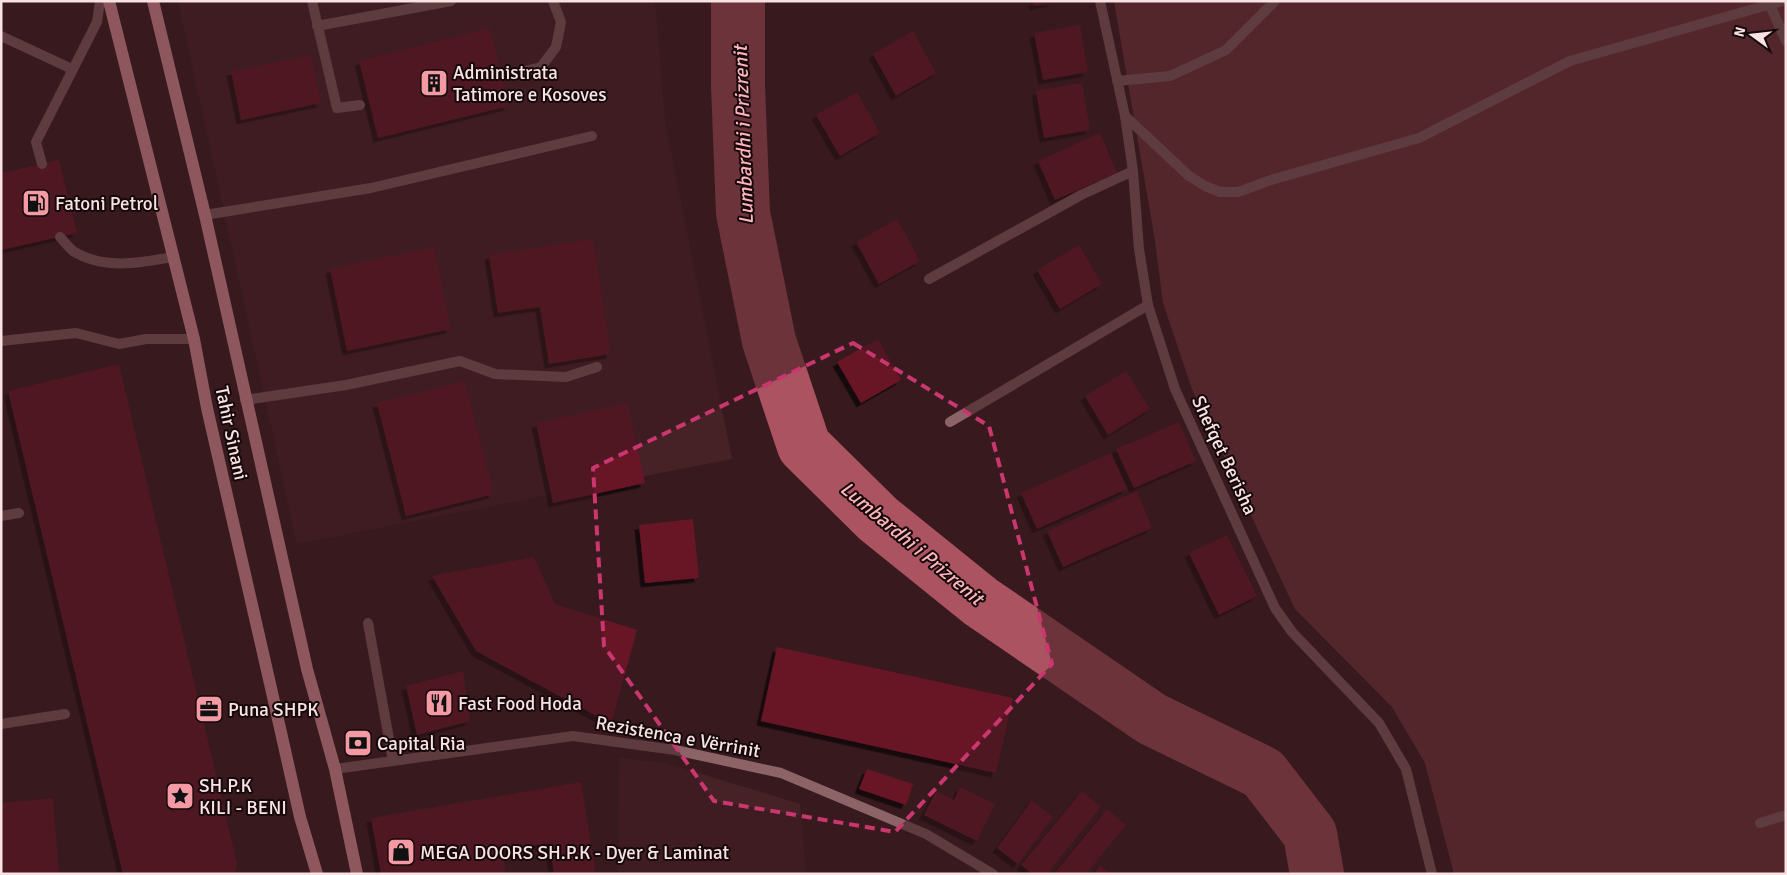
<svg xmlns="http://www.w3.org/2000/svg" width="1787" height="875" viewBox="0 0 1787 875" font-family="Signika,sans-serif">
<defs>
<filter id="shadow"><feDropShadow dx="-4.5" dy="4.5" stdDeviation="0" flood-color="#0009"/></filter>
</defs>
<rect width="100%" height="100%" fill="#381a1e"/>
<path fill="#462126" d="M178 1H655L665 122 732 459 297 544Z
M619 758 666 763 800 804 806 874H618Z"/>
<path fill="#73363f" d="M1114 1H1786V874H1454L1425 763 1392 707 1295 609 1192 389 1163 303 1155 241Z"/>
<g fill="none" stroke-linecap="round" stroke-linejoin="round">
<path stroke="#ab5360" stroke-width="54" d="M738 1V86L743 213 769 341 804 446 878 519 981 602 1152 719 1263 773 1310 834 1317 874"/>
</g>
<path fill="#671528" filter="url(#shadow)" d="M1033 1H1052V2L1034 6Z
M1080 25 1088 72 1043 80 1034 33Z
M490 28 509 106 378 138 359 61Z
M913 31 936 73 896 96 873 54Z
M311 55 321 103 241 120 231 71Z
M1082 83 1090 130 1044 138 1036 91Z
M857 92 880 133 840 156 816 115Z
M1100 133 1117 173 1055 200 1038 161Z
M59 160 77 233 1 250V173Z
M897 219 920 261 879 284 856 242Z
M593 239 611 354 549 364 540 307 498 313 489 255Z
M1079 245 1102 284 1060 309 1037 270Z
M434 247 451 329 347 351 330 269Z
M878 339 901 380 861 403 837 362Z
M119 364 237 864 235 874H123L8 391Z
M1126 371 1150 409 1108 435 1085 396Z
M465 381 494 494 406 516 377 403Z
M628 403 645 483 553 503 536 423Z
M1179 422 1196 461 1134 488 1116 449Z
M1111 453 1127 489 1037 529 1021 493Z
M1137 491 1152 528 1063 567 1047 531Z
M693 519 699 578 645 583 639 525Z
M1227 535 1257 596 1219 615 1189 553Z
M534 557 555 604 637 630 611 724 476 651 432 576Z
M777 647 1013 698 996 773 761 721Z
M463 671 470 721 417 735 406 686Z
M867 769 913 784 906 805 859 789Z
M581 782 596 874H554L549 843 502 851 506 874H381L371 818Z
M960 787 995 804 977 841 924 815 936 791 954 800Z
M1082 791 1101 807 1047 874H1032L1021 865Z
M53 798 59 874H1V803Z
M1032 800 1053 817 1018 864 997 848Z
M1107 809 1126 825 1086 874H1054Z
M1100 865 1111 874H1094Z"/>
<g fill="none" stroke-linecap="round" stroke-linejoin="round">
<path stroke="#8c6468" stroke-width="10" d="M312 1 337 108 360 105
M1770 5 1786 41
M317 26 451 1
M1 36 72 69
M509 75 541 67 556 47 561 22 553 1
M1125 116 1189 176 1205 186 1220 192H1238L1271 180 1419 138 1570 61 1782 1
M42 164 36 142 97 22 100 1
M205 215 371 188 592 136
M60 237C64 241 68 247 73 251 103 270 140 263 172 257
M1 341 76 333 119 344 146 339H194
M245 400 346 385 460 361 495 374 566 377 597 367
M950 422 1148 305
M1 516 19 513
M368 623 393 761
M1 724 65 714
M1760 823 1786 815"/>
<path stroke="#8c6468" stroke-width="10" d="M1100 1 1125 116 1133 171 1139 249 1148 305 1175 389 1275 608 1292 632 1379 723 1406 769 1432 874
M1117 81 1170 76 1226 50 1275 1
M929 279 1081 195 1133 171
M335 769 573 736 675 750 781 773 926 834 993 874"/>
<path stroke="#f5a3ab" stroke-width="12" d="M109 1 194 339 207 408 271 688 300 817 317 874
M153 1 205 215 307 669 335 769 357 874"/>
</g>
<path d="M0 0H1787V875H0ZM853 343 989 426 1052 664 895 832 714 801 604 646 593 468Z" fill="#381a1e" fill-opacity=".55" fill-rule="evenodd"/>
<path fill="none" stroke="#ca366f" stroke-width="4" stroke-dasharray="10 6" stroke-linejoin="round" d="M853 343 989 426 1052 664 895 832 714 801 604 646 593 468Z"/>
<defs>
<symbol id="building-square" viewBox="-11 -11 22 22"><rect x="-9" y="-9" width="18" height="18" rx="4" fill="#f49aa4" stroke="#16090b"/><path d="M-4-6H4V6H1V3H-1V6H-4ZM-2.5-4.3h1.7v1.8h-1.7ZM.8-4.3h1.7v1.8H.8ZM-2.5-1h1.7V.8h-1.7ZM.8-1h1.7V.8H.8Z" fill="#111"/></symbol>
<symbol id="fuel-square" viewBox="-11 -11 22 22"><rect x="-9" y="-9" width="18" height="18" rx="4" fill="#f49aa4" stroke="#16090b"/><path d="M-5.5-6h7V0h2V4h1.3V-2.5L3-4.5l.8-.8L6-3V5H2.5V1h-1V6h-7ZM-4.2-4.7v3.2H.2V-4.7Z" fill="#111"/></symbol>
<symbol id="restaurant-square" viewBox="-11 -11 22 22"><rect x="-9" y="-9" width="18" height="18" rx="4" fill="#f49aa4" stroke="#16090b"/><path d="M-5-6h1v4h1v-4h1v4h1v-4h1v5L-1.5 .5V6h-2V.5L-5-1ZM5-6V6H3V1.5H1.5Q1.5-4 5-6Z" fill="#111"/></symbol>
<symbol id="office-square" viewBox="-11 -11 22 22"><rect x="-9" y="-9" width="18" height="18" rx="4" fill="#f49aa4" stroke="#16090b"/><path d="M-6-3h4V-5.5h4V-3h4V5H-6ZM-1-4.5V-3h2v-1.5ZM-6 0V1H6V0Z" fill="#111"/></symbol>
<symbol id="bank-square" viewBox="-11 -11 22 22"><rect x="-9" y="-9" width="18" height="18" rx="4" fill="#f49aa4" stroke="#16090b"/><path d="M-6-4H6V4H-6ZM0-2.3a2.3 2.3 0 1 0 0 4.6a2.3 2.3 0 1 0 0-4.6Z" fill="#111"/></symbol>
<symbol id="sight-square" viewBox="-11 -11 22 22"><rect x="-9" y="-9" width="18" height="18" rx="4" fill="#f49aa4" stroke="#16090b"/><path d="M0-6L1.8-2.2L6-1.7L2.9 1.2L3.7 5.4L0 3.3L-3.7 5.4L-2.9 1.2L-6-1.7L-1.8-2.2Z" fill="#111"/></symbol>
<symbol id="shop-square" viewBox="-11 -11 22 22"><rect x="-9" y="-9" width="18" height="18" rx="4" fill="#f49aa4" stroke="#16090b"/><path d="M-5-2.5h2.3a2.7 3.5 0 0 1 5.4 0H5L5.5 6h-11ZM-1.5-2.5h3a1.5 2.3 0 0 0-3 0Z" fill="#111"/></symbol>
</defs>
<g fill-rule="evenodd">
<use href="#building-square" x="418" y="67" width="32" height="32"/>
<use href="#fuel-square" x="20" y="187" width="32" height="32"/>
<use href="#restaurant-square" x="423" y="687" width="32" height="32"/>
<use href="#office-square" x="193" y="693" width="32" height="32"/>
<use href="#bank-square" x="342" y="727" width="32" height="32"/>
<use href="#sight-square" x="164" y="780" width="32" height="32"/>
<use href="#shop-square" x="385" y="836" width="32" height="32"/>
</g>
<g text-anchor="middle" stroke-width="4" stroke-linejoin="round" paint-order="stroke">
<g font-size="19" fill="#f8e2e3" stroke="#16090b" text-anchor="start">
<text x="453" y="79">Administrata<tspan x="453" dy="22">Tatimore e Kosoves</tspan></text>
<text x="55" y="210">Fatoni Petrol</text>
<text x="458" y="710">Fast Food Hoda</text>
<text x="228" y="716">Puna SHPK</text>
<text x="377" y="750">Capital Ria</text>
<text x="199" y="792">SH.P.K<tspan x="199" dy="22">KILI - BENI</tspan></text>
<text x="420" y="859">MEGA DOORS SH.P.K - Dyer &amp; Laminat</text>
</g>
<g font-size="19" fill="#f8e2e3" stroke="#16090b">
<text transform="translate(232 433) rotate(78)" y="7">Tahir Sinani</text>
<text transform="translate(1225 455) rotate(65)" y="7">Shefqet Berisha</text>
<text transform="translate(678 736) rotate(10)" y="7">Rezistenca e Vërrinit</text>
</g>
<g font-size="20" font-style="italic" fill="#feb4bb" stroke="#16090b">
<text transform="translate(743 135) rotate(-92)" y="7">Lumbardhi i Prizrenit</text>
<text transform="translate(912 543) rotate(40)" y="7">Lumbardhi i Prizrenit</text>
</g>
</g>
<rect width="1787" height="875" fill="none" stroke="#f8e2e3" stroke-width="5"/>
<g transform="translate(1752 35) rotate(285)" stroke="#16090b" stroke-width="4" paint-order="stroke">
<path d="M0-4L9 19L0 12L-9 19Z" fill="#f8e2e3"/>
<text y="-8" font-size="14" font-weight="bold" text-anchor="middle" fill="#f8e2e3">N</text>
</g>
</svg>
